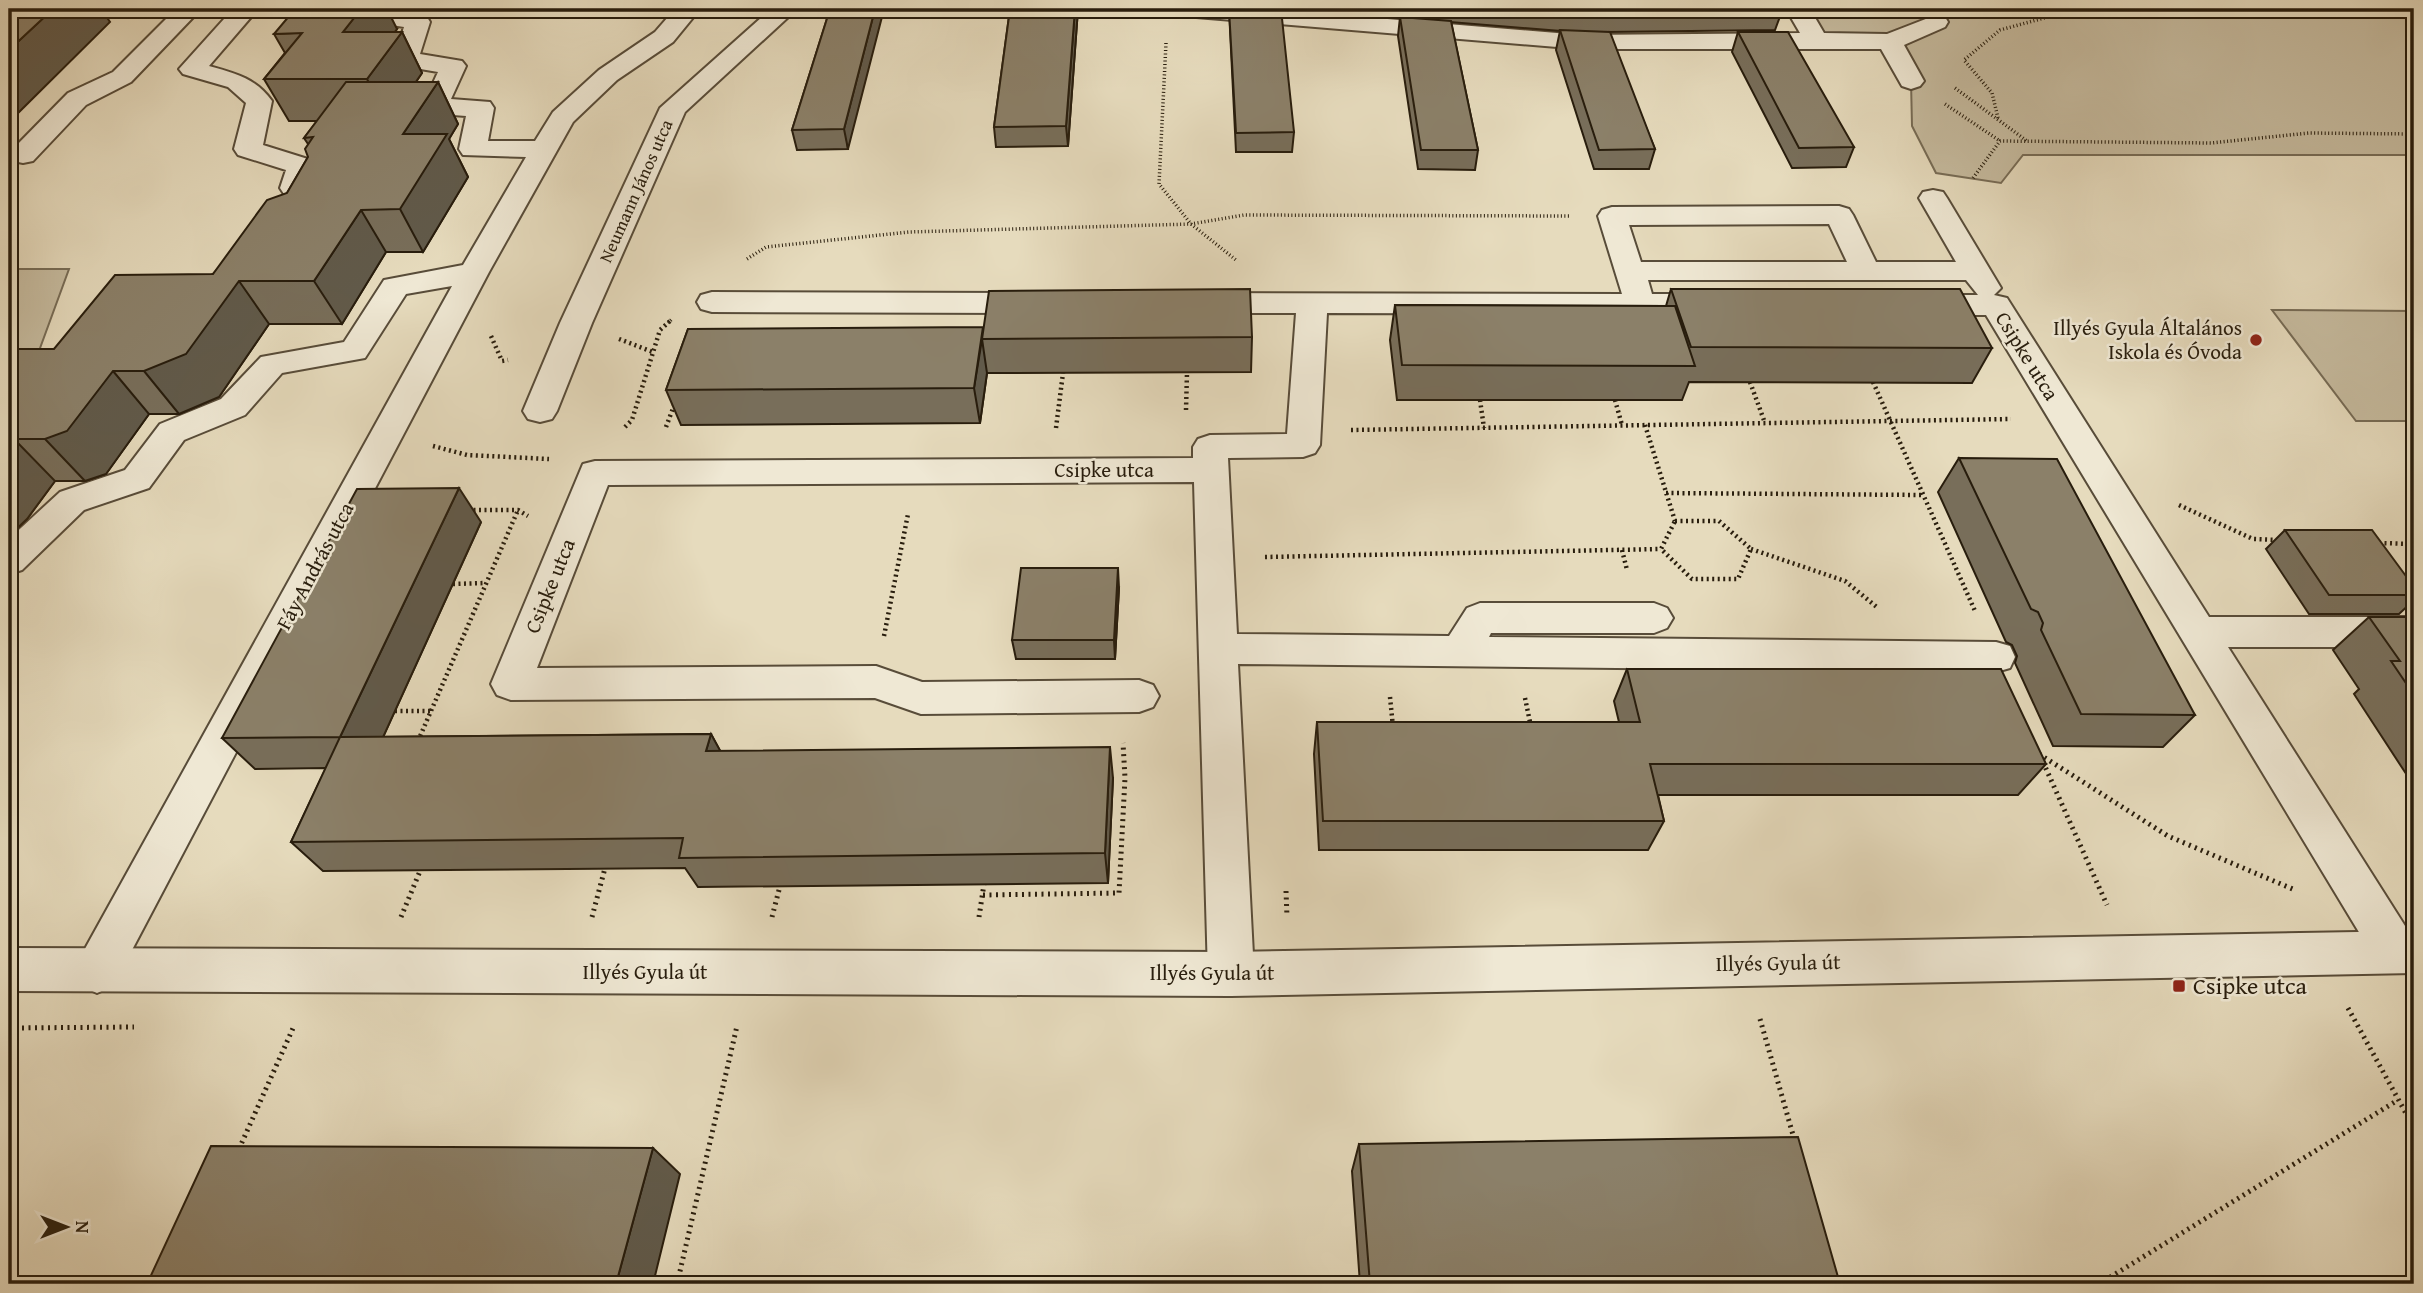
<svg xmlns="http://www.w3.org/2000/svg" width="2423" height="1293" viewBox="0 0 2423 1293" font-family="'Gentium Book Plus',serif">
<rect width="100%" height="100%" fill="#e6dbbd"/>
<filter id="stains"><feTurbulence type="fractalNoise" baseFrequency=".00286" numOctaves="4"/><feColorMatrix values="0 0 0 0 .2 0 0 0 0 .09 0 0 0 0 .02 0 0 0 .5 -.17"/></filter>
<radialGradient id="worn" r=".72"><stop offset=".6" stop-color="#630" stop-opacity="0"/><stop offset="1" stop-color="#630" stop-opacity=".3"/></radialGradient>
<path fill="#c6bb9f" stroke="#776c56" stroke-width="2" d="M1798 9H2414V155H2023L2001 183 1936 173 1912 126 1911 81 1890 42 1816 40Z
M9 269H69L36 359 9 373Z
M2272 310 2414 311V421H2356Z"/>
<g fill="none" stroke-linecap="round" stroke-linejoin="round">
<defs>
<path id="minor" d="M176 9H201L131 82 86 105 33 161 23 163 13 161 9 155 13 149 68 93 113 72Z
M233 9H258L209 66C234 73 256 78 272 101L263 145 311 160 315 166 309 184 327 192 331 198 321 215 311 218 301 215 297 209 301 201 284 194 280 188 286 170 238 155 234 149 246 103 228 87 183 74 179 69Z
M359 9H383L427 17 430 22 420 54 462 61 466 66 451 99 490 102 494 108 488 141H535L553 112 599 70 655 32 675 9H700L673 42 617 80 573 122 489 272 113 986 97 993 81 986 74 971 81 956 452 286 406 294 365 358 282 373 245 415 184 440 149 488 84 510 22 570 9 574V539L60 492 125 470 160 424 221 399 261 357 344 342 384 280 463 265 526 157 463 155 459 149 466 116 426 113 422 107 438 72 397 65 393 60 404 27 365 21Z
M771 9H797L685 112 592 323 557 411 552 419 540 422 528 419 523 411 560 323 660 108Z
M1172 9H1268L1581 35 1800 33 1786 9H1810L1824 33 1887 34 1936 15 1945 17 1948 22 1945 27 1904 45 1924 81 1920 86 1911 89 1902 86 1881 49H1581L1184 16 1176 14Z
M1933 190 1943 192 1947 198 2001 288 1994 295 2007 298 2209 617H2414V647H2228L2412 937 2414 942 2412 967 2396 973 2380 967 1986 315H1915L1904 312 1900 305 1904 298 1915 295H1978L1966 280H1648L1652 294H1718L1729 297 1733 304 1729 311 1718 314 1327 313 1320 445 1315 453 1303 457 1228 458 1237 634 1449 636 1467 608 1480 603H1654L1667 608 1673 618 1667 628 1654 633H1491L1489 637 1996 642 2010 646 2015 657 2010 668 1996 672 1238 664 1254 974 1247 989 1231 996 1215 989 1208 974 1194 482 608 485 537 668 876 666 922 682 1139 680 1153 685 1159 696 1153 707 1139 712 921 714 875 698 511 700 497 695 491 684 583 464 595 461 1193 458V447L1198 439 1210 435 1287 434 1296 313H1199L1188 310 1184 303 1188 296 1199 293 1622 294 1598 216 1602 210 1612 207 1839 206 1849 209 1853 215 1876 262H1956L1919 198 1923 192ZM1829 224 1847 262H1641L1629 225Z
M712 292 1041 293 1052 296 1056 303 1052 310 1041 313 712 312 701 309 697 302 701 295Z"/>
<path id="tertiary" d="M2414 931V973L1231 996 9 991V948L1231 952Z"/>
</defs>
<use href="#minor" stroke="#584c39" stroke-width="4"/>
<use href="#tertiary" stroke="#584c39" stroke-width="4"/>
<path stroke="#281d0d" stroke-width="3.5" stroke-dasharray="1 2.5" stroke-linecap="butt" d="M1166 43 1159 184 1191 224 1236 260
M1955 88 2027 141
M1945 104 2000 141
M1998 118 1992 93 1964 60 2000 30 2077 9
M1973 178 2000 141 2211 143 2309 133 2414 134
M747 259 766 247 909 232 1191 224 1244 215 1570 216
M668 323 672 319"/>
<path stroke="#281d0d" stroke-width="4.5" stroke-dasharray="2 3.5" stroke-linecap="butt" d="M491 336 502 361 508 360
M619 339 653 352
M1750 382 1765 423
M1873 382 1975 611
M1480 400 1484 428
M1615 400 1622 425
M1186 410 1187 373
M1645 425 1675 521
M625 427 632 420 660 330 670 321
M666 427 675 403
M1056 428 1063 373
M1351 430 2011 419
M433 446 467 455 549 459
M1666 493 1923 495
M2179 505 2253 539 2279 540
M468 510H518L528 516
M1675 521H1719L1751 549 1738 579H1692L1661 549Z
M2379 543 2414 544
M1751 549 1845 581 1878 608
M1622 550 1627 570
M1265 557 1661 549
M453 584 486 583
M884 636 908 514
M1390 697 1393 727
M1525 698 1531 727
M395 711H431
M418 741 518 510"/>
<path stroke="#281d0d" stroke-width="5" stroke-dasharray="2 4.5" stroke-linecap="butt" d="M2039 754 2168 836 2295 890
M2043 762 2107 905
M1286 891 1287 917
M983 895 1119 893 1125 778 1123 743
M401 917 420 871
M592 917 605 868
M772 917 780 886
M979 917 984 884
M2348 1008 2414 1128
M1760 1019 1795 1142
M9 1028 134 1027
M239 1149 294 1026
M677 1284 737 1026
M2099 1284 2398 1100"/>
<use href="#minor" fill="#efe8d4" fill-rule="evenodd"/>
<use href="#tertiary" fill="#efe8d4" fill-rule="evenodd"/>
</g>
<path fill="#786e5a" stroke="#281d0d" stroke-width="2" d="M830 9 848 149 797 150 792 130Z
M1010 9H1078L1068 146 996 147 994 127Z
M1229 9 1294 132 1292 152H1236Z
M1297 9H1781L1782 11 1775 30 1607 32 1655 149 1649 169H1594L1556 50 1560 31 1451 22 1478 150 1475 170 1418 169 1398 36 1400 17Z
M397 29 395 32H402L422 73 416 82H438L458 124 449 139 468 177 423 252H386L342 324H269L219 397 179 414H149L106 474 85 481H55L27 519 9 536V349H54L213 274 287 193 308 157V144L304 138 317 121H289L264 79 285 53 274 34Z
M1738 32 1854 147 1846 167 1792 168 1732 52Z
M1671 289 1992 348 1972 383 1689 382 1682 400H1397L1390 340 1395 305 1666 306Z
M688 329 1252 337 1251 372 987 373 980 423 681 425 666 390Z
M1959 458 2195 715 2163 747 2053 746 2015 663 2017 656 2012 645 2006 642 1938 492Z
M481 522 383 737 711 734 720 751 1113 778 1108 883 698 887 685 868 323 871 291 842 326 768 255 769 222 738Z
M2285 530 2414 587V600L2399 614H2309L2266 549Z
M1119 588 1115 659H1016L1012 640Z
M2369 617H2414V786L2354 694 2359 689 2333 650Z
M1627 669 2046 764 2018 795H1658L1664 821 1648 850H1319L1314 754 1317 722H1619L1614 701Z
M1359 1144 1840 1284H1360L1352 1171Z"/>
<path fill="#615a4a" stroke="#281d0d" stroke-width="2" d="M53 9H101L110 22 9 122V50Z
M361 9H387L397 29 365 73 343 32Z
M875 9H884L848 149 844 129Z
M1075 9H1078L1068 146 1066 126Z
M402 32 422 73 389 121 367 79Z
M438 82 458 124 449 139 468 177 423 252 400 209 403 134Z
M361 210 386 252 342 324 314 281Z
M239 281 269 324 219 397 179 414 144 371Z
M982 339 987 373 980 423 974 388Z
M113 371 149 414 106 474 85 481 45 439Z
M14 439 55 481 27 519 9 536V445Z
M459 488 481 522 369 768 340 737Z
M1118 568 1119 588 1115 659 1114 640Z
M711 734 728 765 706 751Z
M1110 747 1113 778 1108 883 1105 853Z
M653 1148 680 1174 653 1284H616Z"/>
<path fill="#8b8069" stroke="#281d0d" stroke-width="2" d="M9 9H53L9 50Z
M295 9H361L343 32H402L367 79H264L302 33 274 34Z
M830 9H875L844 129 792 130Z
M1010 9H1075L1066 126 994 127Z
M1229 9H1281L1294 132 1236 133Z
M1532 9H1781L1782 11 1585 13Z
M1400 17 1451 21 1478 150H1421Z
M1560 30 1610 32 1655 149 1599 150Z
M1738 32H1788L1854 147 1799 148Z
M346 82H438L403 134H447L400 209 361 210 314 281H239L186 354 144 371H113L67 431 45 439H14L9 445V349H54L115 275 213 274 267 200 287 193 308 157 305 149 313 137 304 138Z
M1250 289 1252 337 982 339 989 291Z
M1671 289H1960L1992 348 1691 347Z
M1395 305 1675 306 1695 366 1402 365Z
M983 327 974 388 666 390 688 329Z
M1959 458 2057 459 2195 715 2081 714 2041 630 2043 623 2038 612 2031 609Z
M459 488 340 737 222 738 357 489Z
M2285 530H2372L2414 587V595H2329Z
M1021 568H1118L1114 640H1012Z
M2369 617H2414V695L2391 661H2400Z
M1627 669H2001L2046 764H1650L1664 821H1323L1317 722H1640Z
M711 734 706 751 1110 747 1105 853 679 858 683 838 291 842 340 737Z
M1798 1137 1840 1284H1370L1359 1144Z
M211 1146 653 1148 616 1284H147Z"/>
<g fill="#8f2418" stroke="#efe8d4" stroke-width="2.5">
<circle cx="2256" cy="340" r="7"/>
<rect x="2172" y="979" width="14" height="14" rx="3.5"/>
</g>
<g text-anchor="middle" stroke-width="5" stroke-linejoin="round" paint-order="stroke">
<g font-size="18" fill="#281d0d" stroke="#efe8d4">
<text transform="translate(636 191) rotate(-66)" y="6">Neumann János utca</text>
</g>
<g font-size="21" fill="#281d0d" stroke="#efe8d4" text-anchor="end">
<text x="2242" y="335">Illyés Gyula Általános<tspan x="2242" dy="24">Iskola és Óvoda</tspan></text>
</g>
<g font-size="21" fill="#281d0d" stroke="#efe8d4">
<text transform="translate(2027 356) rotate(58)" y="7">Csipke utca</text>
<text x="1104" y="477">Csipke utca</text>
<text transform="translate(315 566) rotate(-62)" y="7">Fáy András utca</text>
<text transform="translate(550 586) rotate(-68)" y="7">Csipke utca</text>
<text transform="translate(1778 963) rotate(-1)" y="7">Illyés Gyula út</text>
<text x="645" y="979">Illyés Gyula út</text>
<text x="1212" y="980">Illyés Gyula út</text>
</g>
<g font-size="24" fill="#281d0d" stroke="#efe8d4" text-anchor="start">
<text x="2193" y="994">Csipke utca</text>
</g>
</g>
<rect width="2423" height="1293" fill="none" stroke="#e6dbbd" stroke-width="35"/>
<rect x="10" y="10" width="2402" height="1272" fill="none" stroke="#281d0d" stroke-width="3.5"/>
<rect x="18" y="18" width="2388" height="1258" fill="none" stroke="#281d0d" stroke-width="2"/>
<g transform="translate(66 1227) rotate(90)" stroke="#efe8d4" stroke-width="5" paint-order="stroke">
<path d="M0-5L12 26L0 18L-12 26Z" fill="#281d0d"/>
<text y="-10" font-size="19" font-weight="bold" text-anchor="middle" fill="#281d0d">N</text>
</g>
<rect width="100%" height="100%" filter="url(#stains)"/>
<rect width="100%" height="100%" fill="url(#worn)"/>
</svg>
